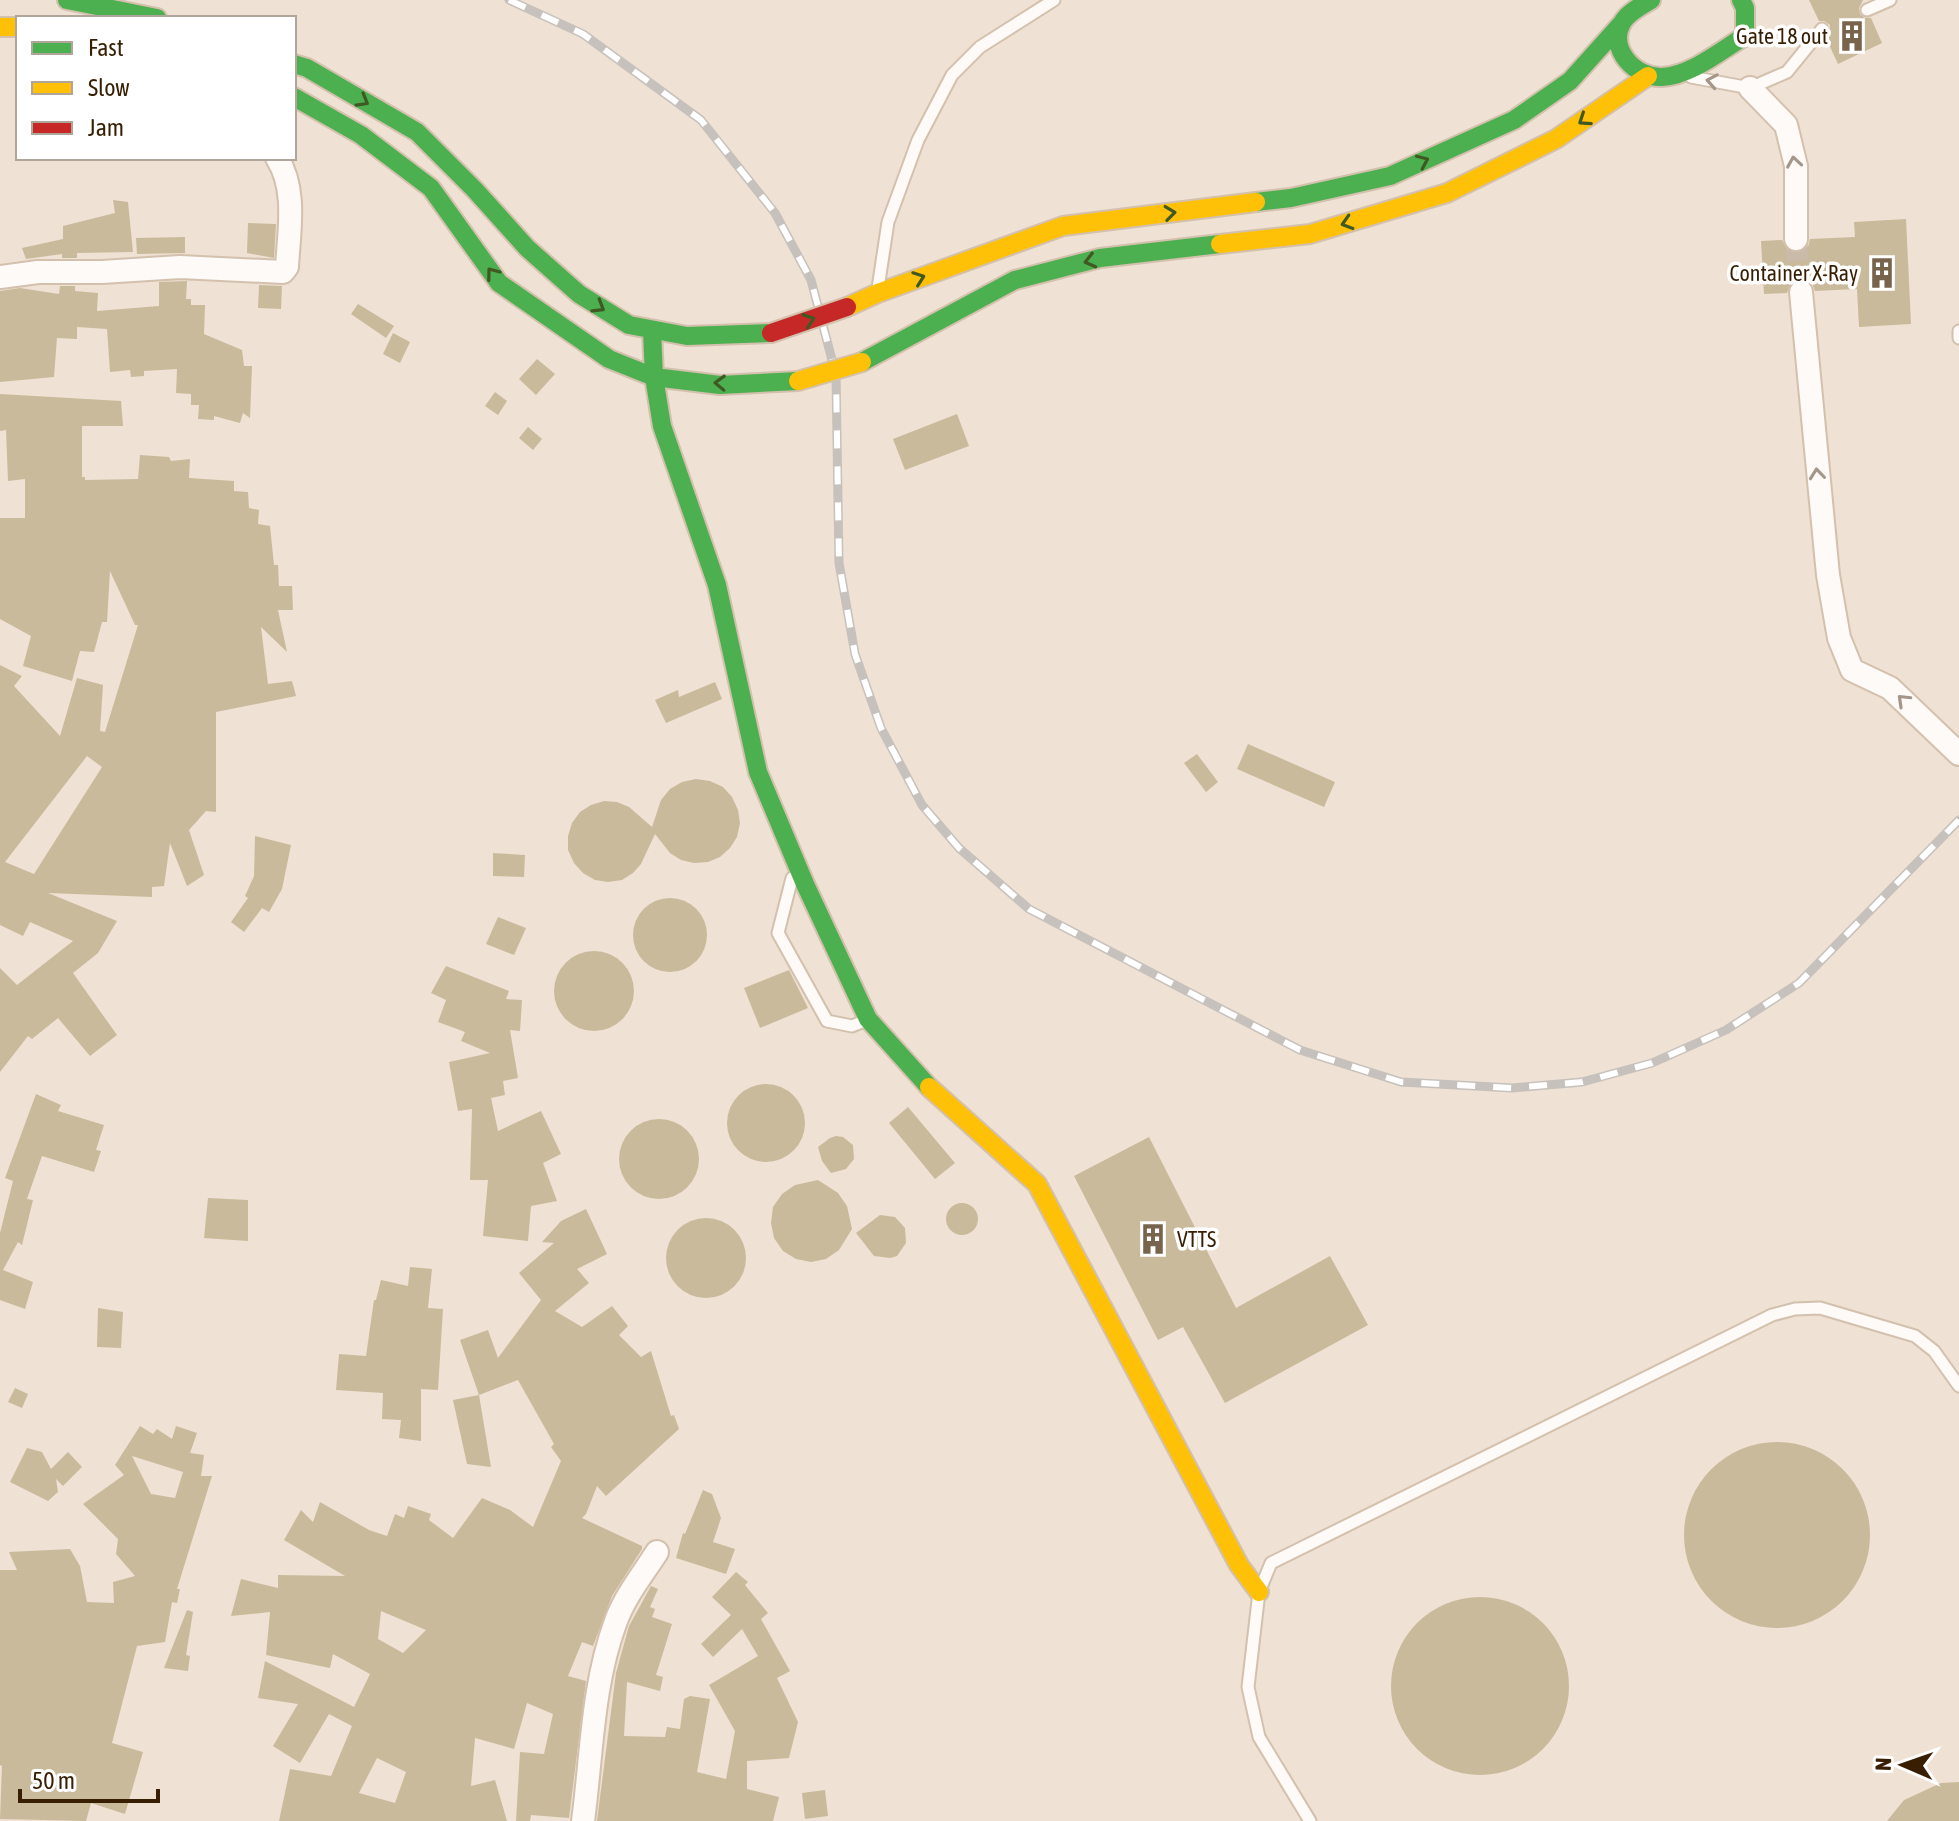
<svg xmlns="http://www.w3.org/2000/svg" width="1959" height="1821" viewBox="0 0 1959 1821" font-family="'Asap Condensed',sans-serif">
<rect width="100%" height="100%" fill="#efe1d3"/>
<path fill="#caba9c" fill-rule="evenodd" d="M1809 0H1863L1859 8 1860 14 1865 18H1871L1882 43 1838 64 1826 38 1830 31V25L1824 21H1819Z
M113 200 128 202 133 252 77 253V258H62V254L26 259 22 248 63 239V226L115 213Z
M1906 219 1911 324 1859 327 1857 289 1815 291 1812 283 1800 278 1792 281 1787 293 1764 294 1761 241 1782 240 1788 251 1797 253 1808 247 1810 239 1855 237 1854 222Z
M248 223 276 224 274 258 247 253Z
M185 237V253L137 254 136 238Z
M187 281 186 299H191V305H205L204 334 242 350 244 366H252L250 418 243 413 240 423 214 416V420L198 419 199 405H191V394L176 393 177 369 144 371V376L131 377 130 370 110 372 107 329 77 327V339L57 338 54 377 0 382V291L20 288 59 294 60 286H75V291L98 293 97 311 159 306V282Z
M259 285 282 286 281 309 258 308Z
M358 304 394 326 386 338 351 314Z
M393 333 410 342 400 363 383 354Z
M537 359 555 374 536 395 519 379Z
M495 392 507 401 498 415 485 406Z
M0 394 121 401 123 426H82V477H85V480L138 479 140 455 169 457 171 461 190 459 189 478 234 481V491L248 492 249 508 259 510 258 524 270 526 274 565H278L279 586H292L293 610H278L287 652 261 627 268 684 292 681 296 696 216 712V812L206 811 189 830 204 875 187 886 170 843 164 886 152 887V897L48 893 117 921 98 953 73 973 117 1035 90 1056 58 1018 32 1039 28 1036 0 1072V968L17 985 73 941 30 922 23 936 0 925V665L22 676 14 686 60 736 77 678 103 685 100 731 105 732 138 625H135L110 571 107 622H102L94 652 80 651 72 681 23 666 31 636 0 619V518H25V479L8 481 6 430 0 431ZM87 756 102 767 34 874 5 862Z
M957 414 969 446 905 470 893 439Z
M528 427 542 439 533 450 519 438Z
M715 682 722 699 666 723 655 700 678 690 679 697Z
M1248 744 1335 782 1324 807 1237 769Z
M1197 754 1218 782 1206 792 1184 763Z
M696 779 710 781 723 787 732 797 738 810 740 823 737 837 730 848 720 857 708 862 694 863 681 860 670 853 655 834 641 864 633 873 622 880 608 882 595 880 583 873 574 863 568 850V836L572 823 580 812 591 805 604 801 617 802 629 807 652 827 661 800 670 789 682 782Z
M255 836 291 845 282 889 269 912 262 908 244 932 231 922 248 898 245 896 254 876Z
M493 853 525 855 524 877 493 876Z
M633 935a37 37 0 1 1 74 0a37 37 0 1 1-74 0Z
M498 917 526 928 514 955 486 944Z
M554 991a40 40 0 1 1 80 0a40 40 0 1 1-80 0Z
M446 966 509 991 506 999 522 1000 520 1031 510 1030 518 1078 503 1081 505 1095 491 1098 498 1131 541 1111 561 1154 543 1163 557 1201 531 1206 528 1241 483 1236 488 1180H470L472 1109 458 1111 449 1062 490 1053 461 1041 465 1032 438 1022 446 1000 431 993Z
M789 970 808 1008 760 1028 744 988Z
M727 1123a39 39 0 1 1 78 0a39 39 0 1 1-78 0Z
M36 1094 61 1105 58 1111 104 1125 96 1150 101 1151 94 1172 42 1156 27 1199 33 1200 22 1245 18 1242 3 1270 33 1282 25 1309 0 1300V1233L13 1181 5 1178Z
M908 1107 955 1163 935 1179 889 1123Z
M619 1159a40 40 0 1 1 80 0a40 40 0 1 1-80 0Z
M836 1136 843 1137 853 1145 854 1159 846 1169 831 1173 822 1161 818 1147 830 1138Z
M1149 1137 1236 1308 1330 1256 1368 1325 1225 1403 1183 1327 1158 1340 1074 1176Z
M818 1180 838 1193 847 1206 852 1229 839 1250 826 1259 811 1262 796 1259 783 1251 774 1238 771 1223 773 1207 782 1194 795 1185Z
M208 1198 248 1200V1241L204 1238Z
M946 1219a16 16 0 1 1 32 0a16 16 0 1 1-32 0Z
M586 1209 607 1254 577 1269 589 1283 555 1311 582 1327 612 1306 628 1326 619 1335 641 1357 651 1351 671 1416 674 1415 679 1429 606 1496 597 1486 586 1514 582 1518 642 1546V1549L612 1596 593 1646 582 1642 568 1676 586 1681 569 1818 531 1815 530 1821H516L520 1752 544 1754 553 1714 527 1703 514 1749 475 1738 471 1786 495 1780 507 1821H279L290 1769 331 1776 352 1726 329 1714 300 1763 273 1746 298 1704 258 1698 265 1661 354 1707 370 1674 333 1654 330 1668 266 1655 270 1612 231 1616 241 1579 278 1588V1575L345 1576 284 1540 301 1510 313 1522 320 1502 369 1530 387 1536 395 1514 404 1518 408 1506 431 1514 429 1520 453 1538 482 1498 510 1510 533 1527 561 1461 551 1447 554 1444 518 1380 479 1395 460 1340 488 1330 498 1358 541 1300 519 1273 554 1243 542 1242 561 1221ZM381 1611 426 1630 403 1653 378 1639ZM377 1758 406 1772 395 1803 359 1793Z
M880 1215 895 1217 905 1228 906 1243 897 1256 890 1258 874 1256 856 1233Z
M666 1258a40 40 0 1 1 80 0a40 40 0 1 1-80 0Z
M410 1267 432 1269 428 1308 443 1309 438 1390 421 1389V1441L399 1438 401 1420 382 1419 383 1393 336 1390 339 1354 366 1356 374 1300H376L381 1280 408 1286Z
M98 1308 123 1312 121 1348 97 1347Z
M15 1388 28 1394 22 1408 8 1402Z
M479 1395 491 1467 467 1464 453 1400Z
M140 1426 153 1434 157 1429 172 1439 176 1426 197 1433 190 1453 204 1455 201 1476H212L177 1589H180L177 1603 172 1602 165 1642 137 1646 112 1743 143 1752 125 1814 91 1803 86 1821 0 1819 2 1766 0 1765V1570H17L9 1552 70 1549 80 1566 87 1602 114 1603 113 1582 135 1576 116 1554 118 1539 83 1504 124 1475 115 1465ZM132 1456 183 1472 175 1498 151 1494Z
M1684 1535a93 93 0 1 1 186 0a93 93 0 1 1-186 0Z
M27 1448 42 1452 51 1469 68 1452 82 1467 63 1486 56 1479 58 1492 48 1501 10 1482Z
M703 1490 712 1494 721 1518 713 1542 735 1549 726 1574 676 1558 683 1533 685 1534Z
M736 1572 748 1582 745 1585 768 1613 761 1619 790 1671 777 1678 798 1722 789 1758 747 1761V1789L779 1797 773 1821H597L616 1673 629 1626 651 1586 658 1589 650 1607 655 1609 652 1617 672 1624 656 1675 663 1677 660 1691 627 1682 624 1736 665 1737 667 1727 680 1729 684 1699 690 1696 710 1699 697 1772 726 1779 735 1731 709 1685 758 1656 742 1629 713 1657 701 1644 731 1615 712 1597Z
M1391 1686a89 89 0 1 1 178 0a89 89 0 1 1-178 0Z
M187 1610 193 1612 186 1655 190 1656 188 1671 164 1668Z
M1959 1782V1821H1887L1904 1800 1941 1783Z
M825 1790 828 1816 805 1819 802 1793Z"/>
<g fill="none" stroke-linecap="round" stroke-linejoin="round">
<path stroke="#cabaaa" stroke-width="22" stroke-dasharray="22 11" stroke-linecap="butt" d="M1796 239 1801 292"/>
<defs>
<path id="lane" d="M1867 10 1890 0
M1691 77 1750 88 1787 72 1822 29
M878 288 888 222 918 140 952 75 980 47 1054 0
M1959 331V338
M792 878 778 933 827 1021 852 1026 867 1020
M1310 1821 1259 1737 1248 1687 1259 1592 1271 1563 1772 1315 1795 1309 1820 1308 1915 1336 1934 1351 1959 1386"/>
<path id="street" d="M1750 88 1786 125 1796 166V239
M0 277 38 272H102L180 267 283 272 287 267C289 231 297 189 277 158
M1801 292 1828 575 1839 638 1852 670 1890 688 1959 754
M583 1821C592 1754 592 1685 616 1621 625 1596 643 1574 657 1552"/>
<path id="fast" d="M67 0 157 18
M1651 0C1641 6 1628 12 1622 23 1608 49 1635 78 1662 77 1692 75 1720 51 1745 36V8L1741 0
M294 64 307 68 417 132 475 190 527 248 579 294 629 325 687 336 771 333
M294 97 361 135 431 188 499 283 609 359 654 377 720 385 798 381
M1256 202 1291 198 1390 176 1514 120 1570 81 1622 23
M652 331 654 377 662 426 717 585 758 772 805 884 868 1019 929 1087
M862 362 1015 280 1100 258 1220 244"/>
<path id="slow" d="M0 27H18
M1220 244 1310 234 1447 193 1556 139 1648 76
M847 307 878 293 1063 226 1256 202
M929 1087 1037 1184 1239 1565 1259 1592"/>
</defs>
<use href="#lane" stroke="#d3c0ad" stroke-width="15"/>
<use href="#street" stroke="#d3c0ad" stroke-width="26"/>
<use href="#fast" stroke="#d3c0ad" stroke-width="22"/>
<use href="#slow" stroke="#d3c0ad" stroke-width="22"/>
<use href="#lane" stroke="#fdfaf8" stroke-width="11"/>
<use href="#street" stroke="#fdfaf8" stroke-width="22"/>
<use href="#fast" stroke="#4caf50" stroke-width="18"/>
<use href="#slow" stroke="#ffc107" stroke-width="18"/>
<defs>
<path id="rail" d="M509 0 583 34 701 120 775 213 811 280 836 375 839 563 855 654 881 728 922 805 959 848 1029 909 1300 1050 1401 1082 1512 1088 1582 1082 1652 1063 1726 1030 1799 983 1959 820"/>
</defs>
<use href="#rail" stroke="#c6c1bc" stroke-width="9"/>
<use href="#rail" stroke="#fff" stroke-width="6" stroke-dasharray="18" stroke-linecap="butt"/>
<defs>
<path id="slow-bridge" d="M798 381 862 362"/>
<path id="jam-bridge" d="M771 333 847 307"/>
</defs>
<use href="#slow-bridge" stroke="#d3c0ad" stroke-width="22" stroke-linecap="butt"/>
<use href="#jam-bridge" stroke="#d3c0ad" stroke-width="22" stroke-linecap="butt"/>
<use href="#slow-bridge" stroke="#ffc107" stroke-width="18"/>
<use href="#jam-bridge" stroke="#c62828" stroke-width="18"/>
</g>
<defs><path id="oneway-chevron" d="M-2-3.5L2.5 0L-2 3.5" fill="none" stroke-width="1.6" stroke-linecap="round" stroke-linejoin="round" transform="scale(2)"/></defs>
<g stroke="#a4978a">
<use href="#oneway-chevron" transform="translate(1712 81) rotate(-170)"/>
<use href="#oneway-chevron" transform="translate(1794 162) rotate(-99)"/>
<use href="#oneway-chevron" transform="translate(1817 474) rotate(-96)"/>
<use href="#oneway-chevron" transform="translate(1903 700) rotate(-136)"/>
</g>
<g stroke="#405922">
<use href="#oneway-chevron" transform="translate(363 101) rotate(30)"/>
<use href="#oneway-chevron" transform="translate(1584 120) rotate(146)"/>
<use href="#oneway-chevron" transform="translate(1423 161) rotate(-24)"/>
<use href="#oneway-chevron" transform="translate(1170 213) rotate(-7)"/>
<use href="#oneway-chevron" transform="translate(1347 223) rotate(163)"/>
<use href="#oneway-chevron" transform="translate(1090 261) rotate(166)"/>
<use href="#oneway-chevron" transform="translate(492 273) rotate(-127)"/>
<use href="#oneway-chevron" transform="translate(919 278) rotate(-20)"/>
<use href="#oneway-chevron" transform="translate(599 307) rotate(31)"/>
<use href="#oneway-chevron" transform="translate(809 320) rotate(-19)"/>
<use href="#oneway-chevron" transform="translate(720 383) rotate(-178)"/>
</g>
<defs>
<symbol id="building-bare" viewBox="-9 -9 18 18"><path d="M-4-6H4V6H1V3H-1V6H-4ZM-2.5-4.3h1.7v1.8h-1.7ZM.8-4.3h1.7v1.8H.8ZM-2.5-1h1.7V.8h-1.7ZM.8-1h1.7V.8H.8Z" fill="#78634c" stroke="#fff" stroke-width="2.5" paint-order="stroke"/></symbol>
</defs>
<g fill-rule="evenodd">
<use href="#building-bare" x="1830" y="14" width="44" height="44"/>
<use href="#building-bare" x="1860" y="251" width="44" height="44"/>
<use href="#building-bare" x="1131" y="1217" width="44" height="44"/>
</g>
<g text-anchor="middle" stroke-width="7" stroke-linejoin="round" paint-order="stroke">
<g font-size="22" fill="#381f04" stroke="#fff" text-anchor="end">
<text x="1828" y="44">Gate 18 out</text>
<text x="1858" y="281">Container X-Ray</text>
<text x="1177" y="1247" text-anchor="start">VTTS</text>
</g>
</g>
<rect x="16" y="16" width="280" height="144" fill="#ffffff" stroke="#afa59b" stroke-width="2"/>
<rect x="32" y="42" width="40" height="12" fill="#4caf50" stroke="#afa59b" stroke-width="2"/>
<text x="88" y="56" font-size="24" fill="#381f04">Fast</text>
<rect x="32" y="82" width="40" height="12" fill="#ffc107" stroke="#afa59b" stroke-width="2"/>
<text x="88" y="96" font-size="24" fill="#381f04">Slow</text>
<rect x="32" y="122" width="40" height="12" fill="#c62828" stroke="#afa59b" stroke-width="2"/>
<text x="88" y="136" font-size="24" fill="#381f04">Jam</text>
<g transform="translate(1903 1765) rotate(272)" stroke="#ffffff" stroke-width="6" paint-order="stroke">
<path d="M0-6L14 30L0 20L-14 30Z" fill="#381f04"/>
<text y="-12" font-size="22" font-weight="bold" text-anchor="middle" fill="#381f04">N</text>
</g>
<path d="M20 1789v12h138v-12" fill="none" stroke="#381f04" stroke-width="4"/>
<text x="32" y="1789" font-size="24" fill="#381f04" stroke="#ffffff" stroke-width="6" paint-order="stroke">50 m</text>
</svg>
